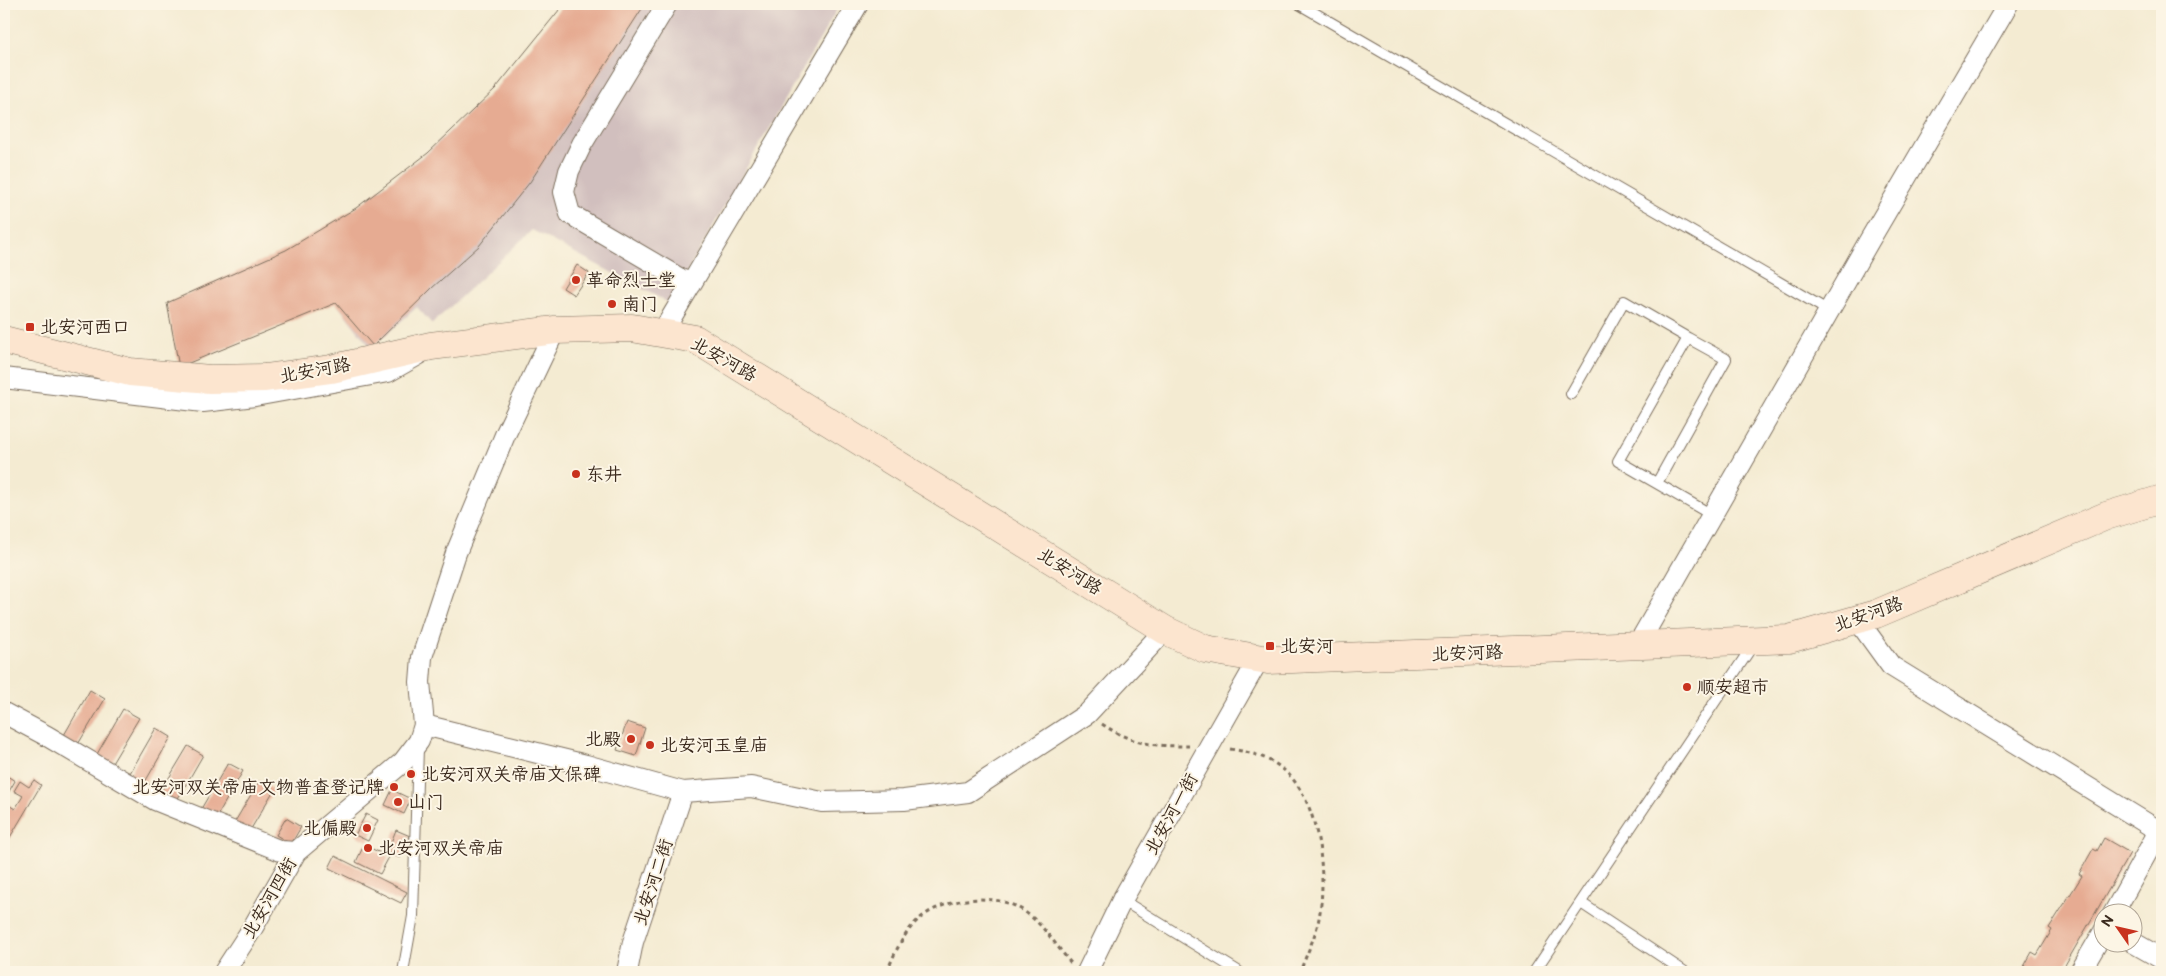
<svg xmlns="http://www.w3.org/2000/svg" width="2166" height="976" viewBox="0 0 2166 976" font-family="'Balsamiq Sans','LXGW WenKai TC',sans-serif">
<rect width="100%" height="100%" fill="#fcf5e5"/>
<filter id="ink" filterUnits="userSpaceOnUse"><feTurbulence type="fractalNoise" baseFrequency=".02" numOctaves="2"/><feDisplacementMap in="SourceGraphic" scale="10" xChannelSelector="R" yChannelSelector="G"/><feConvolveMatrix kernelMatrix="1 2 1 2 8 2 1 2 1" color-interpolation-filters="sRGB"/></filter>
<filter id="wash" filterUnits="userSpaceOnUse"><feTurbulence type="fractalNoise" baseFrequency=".0096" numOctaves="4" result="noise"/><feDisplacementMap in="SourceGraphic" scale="20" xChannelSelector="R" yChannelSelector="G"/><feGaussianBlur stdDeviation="1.12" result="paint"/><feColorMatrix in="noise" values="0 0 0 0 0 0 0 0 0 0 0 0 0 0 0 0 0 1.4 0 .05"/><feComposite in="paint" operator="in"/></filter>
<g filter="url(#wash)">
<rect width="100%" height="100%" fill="#f4ebd2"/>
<path fill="#d1bfbe" d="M564 4H840L669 303 532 230 432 324 417 307 371 348 336 303 356 208 428 152 496 88Z"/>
<g id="blocks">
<path fill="#e6ab92" d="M564 4H645L530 182 479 246 432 288 373 346 336 303 179 367 167 303 286 250 356 208 428 153 496 88Z
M577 265 589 273 574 295 563 288Z
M90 690 105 699 74 751 60 742Z
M123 709 139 718 108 770 93 761Z
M627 722 645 728 636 756 617 750Z
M156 728 171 737 141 789 126 780Z
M188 746 203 755 173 807 157 798Z
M228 763 243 771 213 823 198 814Z
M4 774 15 781 4 800Z
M34 780 41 785 9 839 4 836V802L15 809 23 796 14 791 20 781 29 787Z
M259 781 274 790 248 834 233 825Z
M392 790 411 799 404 814 385 805Z
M366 814 378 820 368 841 355 835Z
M286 818 301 827 291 844 276 835Z
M396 830 410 836 400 858 387 852Z
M2104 838 2130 853 2061 972H2021L2032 952 2037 955 2052 930 2049 928 2082 876 2079 874 2093 849 2097 851Z
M364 845 389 857 380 874 356 862Z
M335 856 407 892 401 903 329 868Z"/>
</g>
</g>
<g filter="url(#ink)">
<use href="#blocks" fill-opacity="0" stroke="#7c6e5d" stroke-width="1"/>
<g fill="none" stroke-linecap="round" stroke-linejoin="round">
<defs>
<path id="lane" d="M1299 4 1829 311
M1571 394 1624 301 1688 338 1618 461 1712 515
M1657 483 1726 359 1688 338
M1122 900 1238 971
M1581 903 1685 972
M403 972 413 916 418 747
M1534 972 1753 645"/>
<path id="street" d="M667 4 582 144 569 171 564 192 570 214 691 285
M555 330 505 435 456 553 422 657 420 682 424 725 586 765 683 792 751 787 822 802 904 800 968 792 1087 714 1165 630
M662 333 858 4
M4 378 203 402 255 396 388 372 418 355
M1857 619 1891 666 2159 831 2113 914
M1637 646 1869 241 2008 4
M4 713 47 736 155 800 281 851 296 852
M2134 943 2162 959
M224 972 252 929 296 852 403 762 419 741 424 725
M627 972 633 942 683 792
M1087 972 1122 900 1259 659
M2080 972 2104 931"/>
<path id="secondary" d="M4 340 130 372 210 379 265 378 331 369 431 346 555 330 632 328 695 339 1165 630 1205 649 1268 660 1789 639 1876 614 2106 516 2162 499"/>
</defs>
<use href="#lane" stroke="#7c6e5d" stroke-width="12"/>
<use href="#street" stroke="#7c6e5d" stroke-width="22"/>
<use href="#secondary" stroke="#7c6e5d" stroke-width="29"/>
<path stroke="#7c6e5d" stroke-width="3" stroke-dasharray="4 4" stroke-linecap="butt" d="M1102 724C1134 745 1152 746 1189 746
M1230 749C1250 752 1269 757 1285 771 1320 802 1327 875 1319 918 1316 936 1306 955 1300 972
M887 972C894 954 903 934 918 920 943 897 998 891 1025 912 1043 924 1057 947 1071 963"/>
<use href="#lane" stroke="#fff" stroke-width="10"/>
<use href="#street" stroke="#fff" stroke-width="20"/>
<use href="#secondary" stroke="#fce5cf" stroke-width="28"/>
</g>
</g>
<g fill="#c8321e" stroke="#fcf5e5" stroke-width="2">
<circle cx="576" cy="280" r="5"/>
<circle cx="612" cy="304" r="5"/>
<rect x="25" y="322" width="10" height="10" rx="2.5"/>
<circle cx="576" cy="474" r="5"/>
<rect x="1265" y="641" width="10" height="10" rx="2.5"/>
<circle cx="1687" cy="687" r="5"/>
<circle cx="631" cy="739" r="5"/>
<circle cx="650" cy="745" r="5"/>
<circle cx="411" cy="774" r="5"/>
<circle cx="394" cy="787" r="5"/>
<circle cx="398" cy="802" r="5"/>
<circle cx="367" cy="828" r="5"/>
<circle cx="368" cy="848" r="5"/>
</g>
<g text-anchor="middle" stroke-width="4" stroke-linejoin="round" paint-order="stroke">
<g font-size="18" fill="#3b2a1e" stroke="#fcf5e5" text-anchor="start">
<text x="586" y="286">革命烈士堂</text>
<text x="622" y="310">南门</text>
<text x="40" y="333">北安河西口</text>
<text x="586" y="480">东井</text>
<text x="1280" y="652">北安河</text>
<text x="1697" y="693">顺安超市</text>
<text x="621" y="745" text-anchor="end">北殿</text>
<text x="660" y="751">北安河玉皇庙</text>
<text x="421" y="780">北安河双关帝庙文保碑</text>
<text x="384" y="793" text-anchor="end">北安河双关帝庙文物普查登记牌</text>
<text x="408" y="808">山门</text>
<text x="357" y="834" text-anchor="end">北偏殿</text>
<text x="378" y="854">北安河双关帝庙</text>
</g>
<g font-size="18" fill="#3b2a1e" stroke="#fcf5e5">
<text transform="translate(724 359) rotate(29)" y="6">北安河路</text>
<text transform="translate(315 370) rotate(-10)" y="6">北安河路</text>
<text transform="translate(1070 571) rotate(32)" y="6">北安河路</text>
<text transform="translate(1868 614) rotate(-19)" y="6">北安河路</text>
<text transform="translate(1467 653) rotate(-2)" y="6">北安河路</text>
<text transform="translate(1171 814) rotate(-61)" y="6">北安河一街</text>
<text transform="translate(653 882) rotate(-72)" y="6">北安河二街</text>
<text transform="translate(269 898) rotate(-60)" y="6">北安河四街</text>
</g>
</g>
<rect width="2166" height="976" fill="none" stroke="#fcf5e5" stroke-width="20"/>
<g transform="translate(2118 928) rotate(304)"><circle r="24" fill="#fcf5e5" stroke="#afa495"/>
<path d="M0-4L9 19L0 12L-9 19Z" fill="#c8321e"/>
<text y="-8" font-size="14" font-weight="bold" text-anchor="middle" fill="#3b2a1e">N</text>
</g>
</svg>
